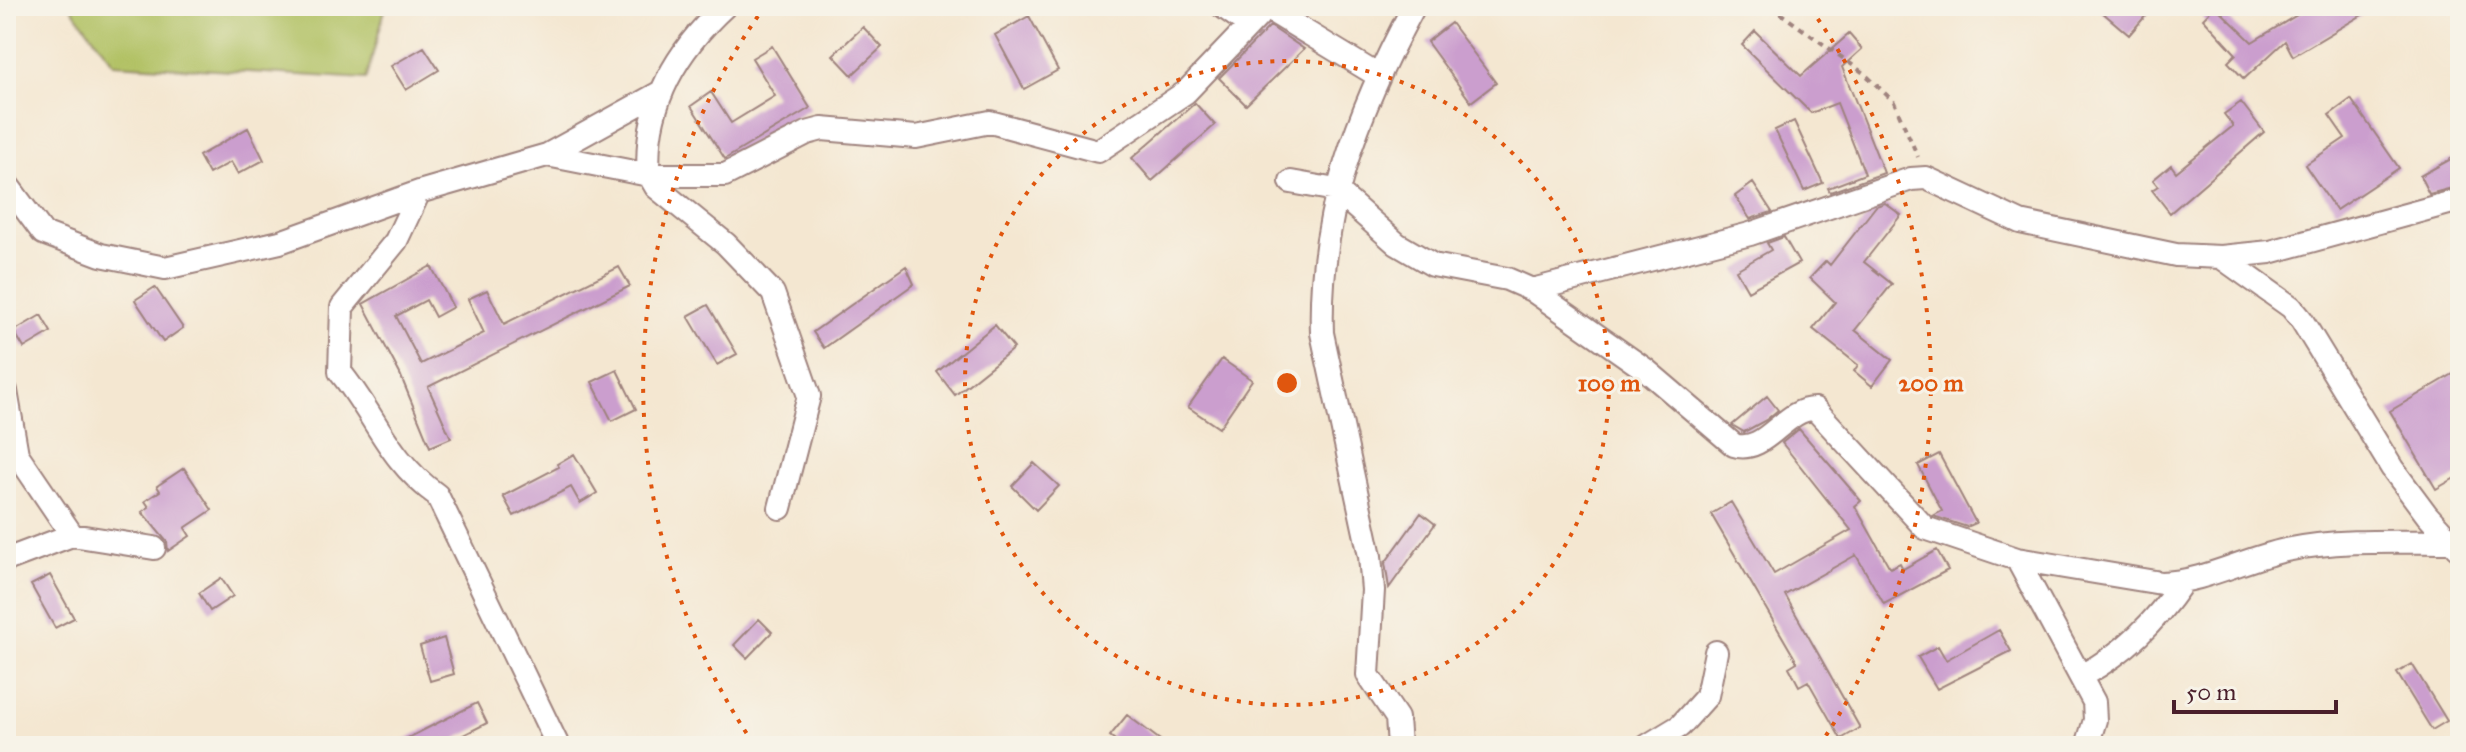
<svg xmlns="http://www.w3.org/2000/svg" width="2466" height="752" viewBox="0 0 2466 752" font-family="'IM FELL Great Primer',serif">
<rect width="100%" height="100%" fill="#f7f3e8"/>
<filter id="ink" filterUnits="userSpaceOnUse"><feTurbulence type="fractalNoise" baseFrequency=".0125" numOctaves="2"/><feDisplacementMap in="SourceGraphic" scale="16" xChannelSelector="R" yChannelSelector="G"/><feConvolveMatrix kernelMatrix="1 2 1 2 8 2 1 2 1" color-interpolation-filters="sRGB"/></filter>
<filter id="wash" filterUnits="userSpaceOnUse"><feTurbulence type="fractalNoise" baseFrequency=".006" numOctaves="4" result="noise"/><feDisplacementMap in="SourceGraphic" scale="32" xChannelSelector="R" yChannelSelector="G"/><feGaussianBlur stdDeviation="1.8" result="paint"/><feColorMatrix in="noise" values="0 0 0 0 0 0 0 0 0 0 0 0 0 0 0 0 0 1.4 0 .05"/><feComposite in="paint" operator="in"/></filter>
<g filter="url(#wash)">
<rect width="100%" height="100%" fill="#f4e7d1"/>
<path fill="#b1c164" stroke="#7e7048" stroke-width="2" d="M70 6H386L366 79 114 64Z"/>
<g id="blocks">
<path fill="#cb9ece" d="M2095 6H2154L2129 35Z
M2215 6 2252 42 2312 6H2377L2293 56 2285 41 2244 79 2228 62 2236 54 2203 18Z
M1029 16 1058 70 1024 89 995 35Z
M1451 23 1496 83 1471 102 1427 42Z
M1270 26 1304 49 1246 105 1219 78Z
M863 27 882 47 852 75 833 55Z
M1755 31 1801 76 1849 34 1862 49 1842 67 1884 173 1830 192 1828 188 1865 174 1837 103 1811 113 1742 45Z
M772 46 810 108 725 159 691 106 711 92 731 123 775 96 752 58Z
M424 47 439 70 406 90 391 66Z
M2351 99 2399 168 2336 210 2305 165 2345 138 2329 115Z
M2241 102 2264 132 2170 213 2152 190 2158 186 2153 180 2171 165 2176 172 2233 126 2224 114Z
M1195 103 1215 125 1152 181 1132 158Z
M1794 121 1823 183 1804 191 1775 130Z
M248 128 264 160 238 174 231 162 209 174 199 156Z
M2460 154V186L2429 194 2420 176Z
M1753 183 1772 212 1750 219 1735 196Z
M1885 203 1901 215 1864 262 1892 284 1855 330 1892 360 1872 386 1854 371 1858 365 1813 329 1835 302 1810 278 1826 261 1830 265 1876 206Z
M1784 237 1799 263 1748 291 1736 270 1771 250 1767 243Z
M431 266 453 307 435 317 426 300 396 316 421 364 484 333 468 299 487 290 504 324 619 267 630 286 428 387 451 438 430 447 400 374 363 304Z
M906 266 914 284 824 348 813 332Z
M155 287 183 328 163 342 135 300Z
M708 305 737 354 717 365 688 316Z
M41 315 51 332 24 348 14 331Z
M995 325 1014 348 955 395 937 372Z
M1222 359 1252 380 1219 428 1188 407Z
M617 370 636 409 612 421 592 382Z
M2460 370V475L2436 489 2390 411Z
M1767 396 1778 410 1766 420 1744 432 1732 425Z
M1799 429 1861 501 1855 506 1890 568 1900 563 1903 569 1937 550 1948 570 1884 604 1856 555 1785 595 1860 728 1841 739 1808 681 1799 686 1789 667 1797 662 1711 514 1731 502 1774 574 1851 530 1782 443Z
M574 454 597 493 580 503 571 487 514 516 503 496 559 467 557 464Z
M1939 454 1976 523 1967 527 1933 516 1942 511 1918 465Z
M1034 463 1059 486 1036 510 1012 486Z
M184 468 212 510 185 528 190 536 168 551 167 542 142 512 149 507 145 501 160 491 157 486Z
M1421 513 1435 524 1389 588 1385 563Z
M50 575 74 618 55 628 31 585Z
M221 578 233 596 210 611 199 593Z
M759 619 772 632 747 658 734 645Z
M1999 630 2011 651 1937 689 1918 657 1938 646 1946 660Z
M444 638 454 674 430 681 420 646Z
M2412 664 2447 721 2432 730 2397 673Z
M477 703 487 723 442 746H392Z
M1127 715 1168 746H1123L1110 736Z"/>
</g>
</g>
<g filter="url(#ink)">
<use href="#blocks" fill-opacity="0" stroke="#9f837e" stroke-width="2"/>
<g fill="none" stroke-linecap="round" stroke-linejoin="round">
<defs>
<path id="minor" d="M725 6C676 51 643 106 649 175L656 187 726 244 773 293 809 396 780 508
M1222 6 1249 25
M1265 7 1377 75
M547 155 649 175H725L807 133 822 129 916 137 990 122 1098 151 1186 92 1268 6
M1291 182 1336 190 1397 244 1433 265 1507 279 1532 290 1646 370 1734 445C1766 455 1784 408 1815 409L1925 528 2017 559 2161 583C2204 582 2243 559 2286 550 2340 539 2397 542 2452 542
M6 183 43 233 101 255 165 268 280 242 419 192 547 155 659 93
M419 192 396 241 342 307 340 372C376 416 388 460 437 495L558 746
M2221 257 2291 307 2301 319 2392 468 2427 515 2457 548
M1532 290 1750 234 1911 179 1926 178 2020 222 2176 255 2221 257 2270 252 2460 200
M6 391 17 454 72 535
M2017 559 2094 702 2095 720 2087 746
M6 560 72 535 154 548
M2083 675C2127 651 2154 623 2182 583
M1399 746 1397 718 1368 675 1373 590 1370 556 1322 333C1318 215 1358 110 1413 8L1406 6
M1647 746 1680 726 1707 696 1716 652"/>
</defs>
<use href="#minor" stroke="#9f837e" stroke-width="26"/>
<path stroke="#9f837e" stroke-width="4" stroke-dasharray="6 6" stroke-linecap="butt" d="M1770 6 1865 74 1894 102 1918 157"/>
<use href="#minor" stroke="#fff" stroke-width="22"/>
</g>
</g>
<g fill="none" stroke="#e0560e" stroke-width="4" stroke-dasharray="4 8">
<circle cx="1287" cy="383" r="322"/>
<path d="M753 743A644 644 0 0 1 763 9M1811 9A644 644 0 0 1 1821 743"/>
</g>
<circle cx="1287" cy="383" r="12" fill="#e0560e" stroke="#f7f3e8" stroke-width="4"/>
<g font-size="24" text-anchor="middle" font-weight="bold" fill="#e0560e" stroke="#f7f3e8" stroke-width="6" stroke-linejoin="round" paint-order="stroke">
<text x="1609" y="391">100 m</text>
<text x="1931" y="391">200 m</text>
</g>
<rect width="2466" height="752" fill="none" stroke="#f7f3e8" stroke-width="32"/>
<path d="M2174 700v12h162v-12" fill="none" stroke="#4a1f2b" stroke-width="4"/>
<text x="2186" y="700" font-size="24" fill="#4a1f2b" stroke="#f7f3e8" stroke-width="6" paint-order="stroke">50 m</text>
</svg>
